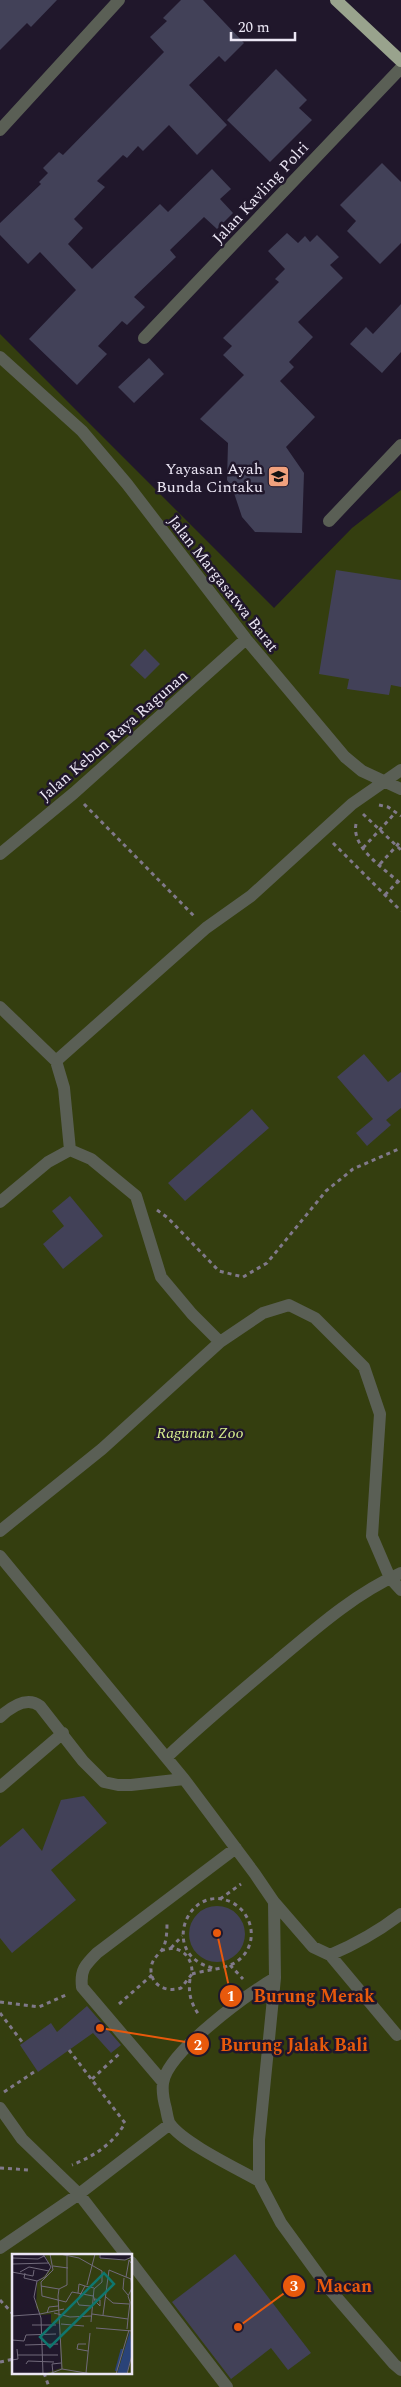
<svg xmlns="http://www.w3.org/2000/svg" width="401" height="2387" viewBox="0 0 401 2387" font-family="Spectral,serif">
<rect width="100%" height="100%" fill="#20172b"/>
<path fill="#343e0f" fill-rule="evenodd" d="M0 334 274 608 352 528 401 490V2387H0ZM14 2256H131V2373H14Z"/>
<path fill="#424158" d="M0 0H57L31 27 27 23 0 50Z
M181 0H203L244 43 225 62 219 56 189 85 227 125 197 155 169 125 143 151 138 146 127 158 123 155 97 181 105 187 74 219 83 228 68 244 92 269 160 204 168 212 212 169 231 189 220 199 233 213 217 229 204 217 170 250 176 257 134 297 145 307 127 325 122 321 98 346 107 354 77 385 29 339 76 290 40 252 28 264 0 235V223L41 184 39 182 48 173 43 168 59 152 63 155 164 52 150 37 167 21 163 18Z
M276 69 307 100 299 108 312 120 270 162 227 120Z
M382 163 401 182V243L380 264 347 231 356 221 340 205Z
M287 233 298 243 305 236 310 242 317 235 339 257 330 265 343 278 298 322 313 337 289 362 294 367 280 381 315 417 286 447 304 473 302 533 255 532 242 517 232 487 227 480 228 443 200 419 244 375 223 355 232 346 223 338 279 282 275 279 285 269 268 251Z
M401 304V352L382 373 350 344 366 327 373 334Z
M149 358 164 374 134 403 118 387Z
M336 570 401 580V687L391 685 389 695 347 689 349 679 319 674Z
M145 649 160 664 145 679 130 665Z
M364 1054 388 1082 401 1072V1108L386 1120 391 1125 367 1146 356 1133 373 1119 337 1077Z
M252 1109 269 1128 185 1201 168 1183Z
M70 1196 103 1236 63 1269 43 1244 64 1226 52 1211Z
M84 1796 107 1823 51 1870 76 1900 12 1953 0 1938V1847L23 1828 42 1851 61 1800Z
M189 1934a28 28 0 1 1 56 0a28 28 0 1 1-56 0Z
M87 2006 121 2045 111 2053 93 2033 38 2072 20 2045 51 2023 57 2032Z
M235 2254 311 2353 288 2370 271 2348 231 2379 172 2302Z"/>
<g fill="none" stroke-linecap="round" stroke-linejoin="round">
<path stroke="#80798a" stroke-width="3" stroke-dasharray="4 4" stroke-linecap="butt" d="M84 804 195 917
M379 805 388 807 401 816
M363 814 401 850
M356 824C351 848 385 869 401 884
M333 843 401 911
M363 848 396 812
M380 864 401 841
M385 895 401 878
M157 1210 168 1218 219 1271 243 1277 267 1263 326 1191 353 1169 401 1148
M220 1899 241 1884
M171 1948 182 1936
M161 1951C179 1943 193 1956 192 1974L181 1988C166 1993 150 1985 151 1968 152 1960 156 1957 161 1951 167 1944 167 1930 167 1921
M230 1965 243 1979
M192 1974C205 1970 226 1969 236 1962 259 1947 255 1914 231 1902 188 1882 158 1955 213 1968
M190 1979C188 1994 191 2003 199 2015
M0 2002 39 2007 68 1994
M119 2004 152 1975
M0 2013 23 2043
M69 2050 125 2123C113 2144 94 2156 72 2165
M92 2079 119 2054
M4 2092 37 2070
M0 2168 29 2170
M0 2300 14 2315
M0 2362 14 2359
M44 2373 49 2387"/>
<path stroke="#5a5f55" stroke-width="12" d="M0 130 119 0
M144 338 401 68
M0 357 82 431 127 484 246 639 345 757 362 771 401 789
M329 521 401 445
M0 854 74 793 246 639
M0 1007 56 1061
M70 1150 91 1159 136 1196 161 1277 192 1314 220 1342
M0 1202 48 1162 70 1150 64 1088 56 1061 206 928 251 896 352 804 401 770
M0 1531 102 1449 220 1342 263 1313 289 1305 315 1318 364 1367 380 1414 372 1536 390 1578 401 1590
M0 1556 184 1779 255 1874 274 1902 275 1978 259 2140V2181L281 2223 326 2285 394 2364 401 2370
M0 1717C12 1706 27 1696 40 1706L83 1761 104 1782 118 1785H131L184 1779
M167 1757C202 1724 239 1693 277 1661 315 1629 354 1594 401 1573
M0 1787 63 1733
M274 1902 313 1947 330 1955C356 1944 379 1931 401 1914
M330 1955 397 2035
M163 2082 82 1987C80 1970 85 1965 97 1953L236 1848
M0 2108 22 2139 79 2194 127 2256
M259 2181C238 2169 183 2143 170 2124 168 2121 167 2114 166 2109 164 2102 162 2091 163 2083 167 2052 248 1994 275 1978
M0 2248 79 2194 170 2124
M131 2262 227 2387"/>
<path stroke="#99a38d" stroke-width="12" d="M336 0 401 61"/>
</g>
<defs>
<symbol id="school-square" viewBox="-11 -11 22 22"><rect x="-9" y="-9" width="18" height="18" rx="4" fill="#f1a17d" stroke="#20172b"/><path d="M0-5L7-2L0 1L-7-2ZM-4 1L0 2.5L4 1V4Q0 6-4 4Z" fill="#111"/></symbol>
</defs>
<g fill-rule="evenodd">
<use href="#school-square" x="266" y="464" width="25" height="25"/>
</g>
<g text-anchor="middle" stroke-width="5" stroke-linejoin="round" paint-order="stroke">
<g font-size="16" fill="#ebe6f4" stroke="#20172b">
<text transform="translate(260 192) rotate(-47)" y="6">Jalan Kavling Polri</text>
<text transform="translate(224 583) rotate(52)" y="6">Jalan Margasatwa Barat</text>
<text transform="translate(113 735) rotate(-41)" y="6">Jalan Kebun Raya Ragunan</text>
</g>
<g font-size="16" fill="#ebe6f4" stroke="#20172b" text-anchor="end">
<text x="263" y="474">Yayasan Ayah<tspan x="263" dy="18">Bunda Cintaku</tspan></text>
</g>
<g font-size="16" font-style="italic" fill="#d6ee8d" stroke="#20172b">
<text x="200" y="1438">Ragunan Zoo</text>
</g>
</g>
<g transform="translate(12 2254)">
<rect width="120" height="120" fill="#20172b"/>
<path d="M32 0H87V4L113 6 120 3V120H32L49 114 47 70 39 69V60L29 61 24 53 25 29 40 14Z" fill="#343e0f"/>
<path d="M118 77 120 99 116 116 114 120H105Z" fill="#2a4378"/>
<path fill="none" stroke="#2a4378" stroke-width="2.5" d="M104 117 110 95"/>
<path fill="none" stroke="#716a7b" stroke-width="1" d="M31 0 39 13 33 23 25 27 22 43 29 64 31 120M38 0 41 16 29 28 30 42 54 48 60 38 81 42M48 0 67 4 90 17V28L82 35 79 68M88 0V4L113 6 120 3M0 4 26 5 32 2M0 10 37 9M41 12 56 14M0 18 21 22 22 16M8 18 17 13 37 17M13 19 12 24 25 27M114 23 119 25 120 34 116 42 118 48 116 65M112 24 111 35 116 41M75 31 83 0M29 32 47 35M66 39 67 30 73 32M81 41 83 47 88 52V46L83 45M94 43 101 49 117 50M79 52 67 51 65 47 73 32 82 34M35 59 37 53 46 52M42 59 58 63 79 62M28 60 52 55M80 60 116 65 115 75M91 61 97 16 114 23 117 6 119 9M0 62 28 60M49 70 72 72M20 71H44M84 74 120 77M0 86 12 87 14 81 44 80M74 90H66L65 95 76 97M13 91 46 90M5 101H46M0 106 6 105 5 95M14 110 16 107 42 108M50 115 46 42 47 35 55 31V2M41 119 40 110 49 109M74 119 78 79M37 120 50 115 80 120M104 120 117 76M115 120 120 101"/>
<path fill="#0f766e" fill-opacity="0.15" stroke="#0f766e" stroke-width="2.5" d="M92 19 102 30 38 93 28 83Z"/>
<rect width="120" height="120" fill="none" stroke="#ebe6f4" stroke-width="2.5"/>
</g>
<path fill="none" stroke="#e8590c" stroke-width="2" d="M217 1933L231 1996M100 2028L198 2044M238 2327L294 2286"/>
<g fill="#e8590c" stroke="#20172b" stroke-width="2">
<circle cx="217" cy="1933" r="5"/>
<circle cx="100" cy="2028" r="5"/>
<circle cx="238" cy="2327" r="5"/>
<circle cx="231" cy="1996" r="12"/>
<circle cx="198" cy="2044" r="12"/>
<circle cx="294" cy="2286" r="12"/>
</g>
<g font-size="15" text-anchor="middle" font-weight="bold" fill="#fff">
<text x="231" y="2001">1</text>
<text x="198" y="2050">2</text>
<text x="294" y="2291">3</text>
</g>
<g font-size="18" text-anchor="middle" font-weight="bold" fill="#e8590c" stroke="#20172b" stroke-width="5" stroke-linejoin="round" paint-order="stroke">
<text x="314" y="2002">Burung Merak</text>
<text x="294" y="2051">Burung Jalak Bali</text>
<text x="344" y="2292">Macan</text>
</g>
<path d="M231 32v8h64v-8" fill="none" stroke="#ebe6f4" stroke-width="2.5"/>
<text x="238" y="32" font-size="15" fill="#ebe6f4" stroke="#20172b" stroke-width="4" paint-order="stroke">20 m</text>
</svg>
